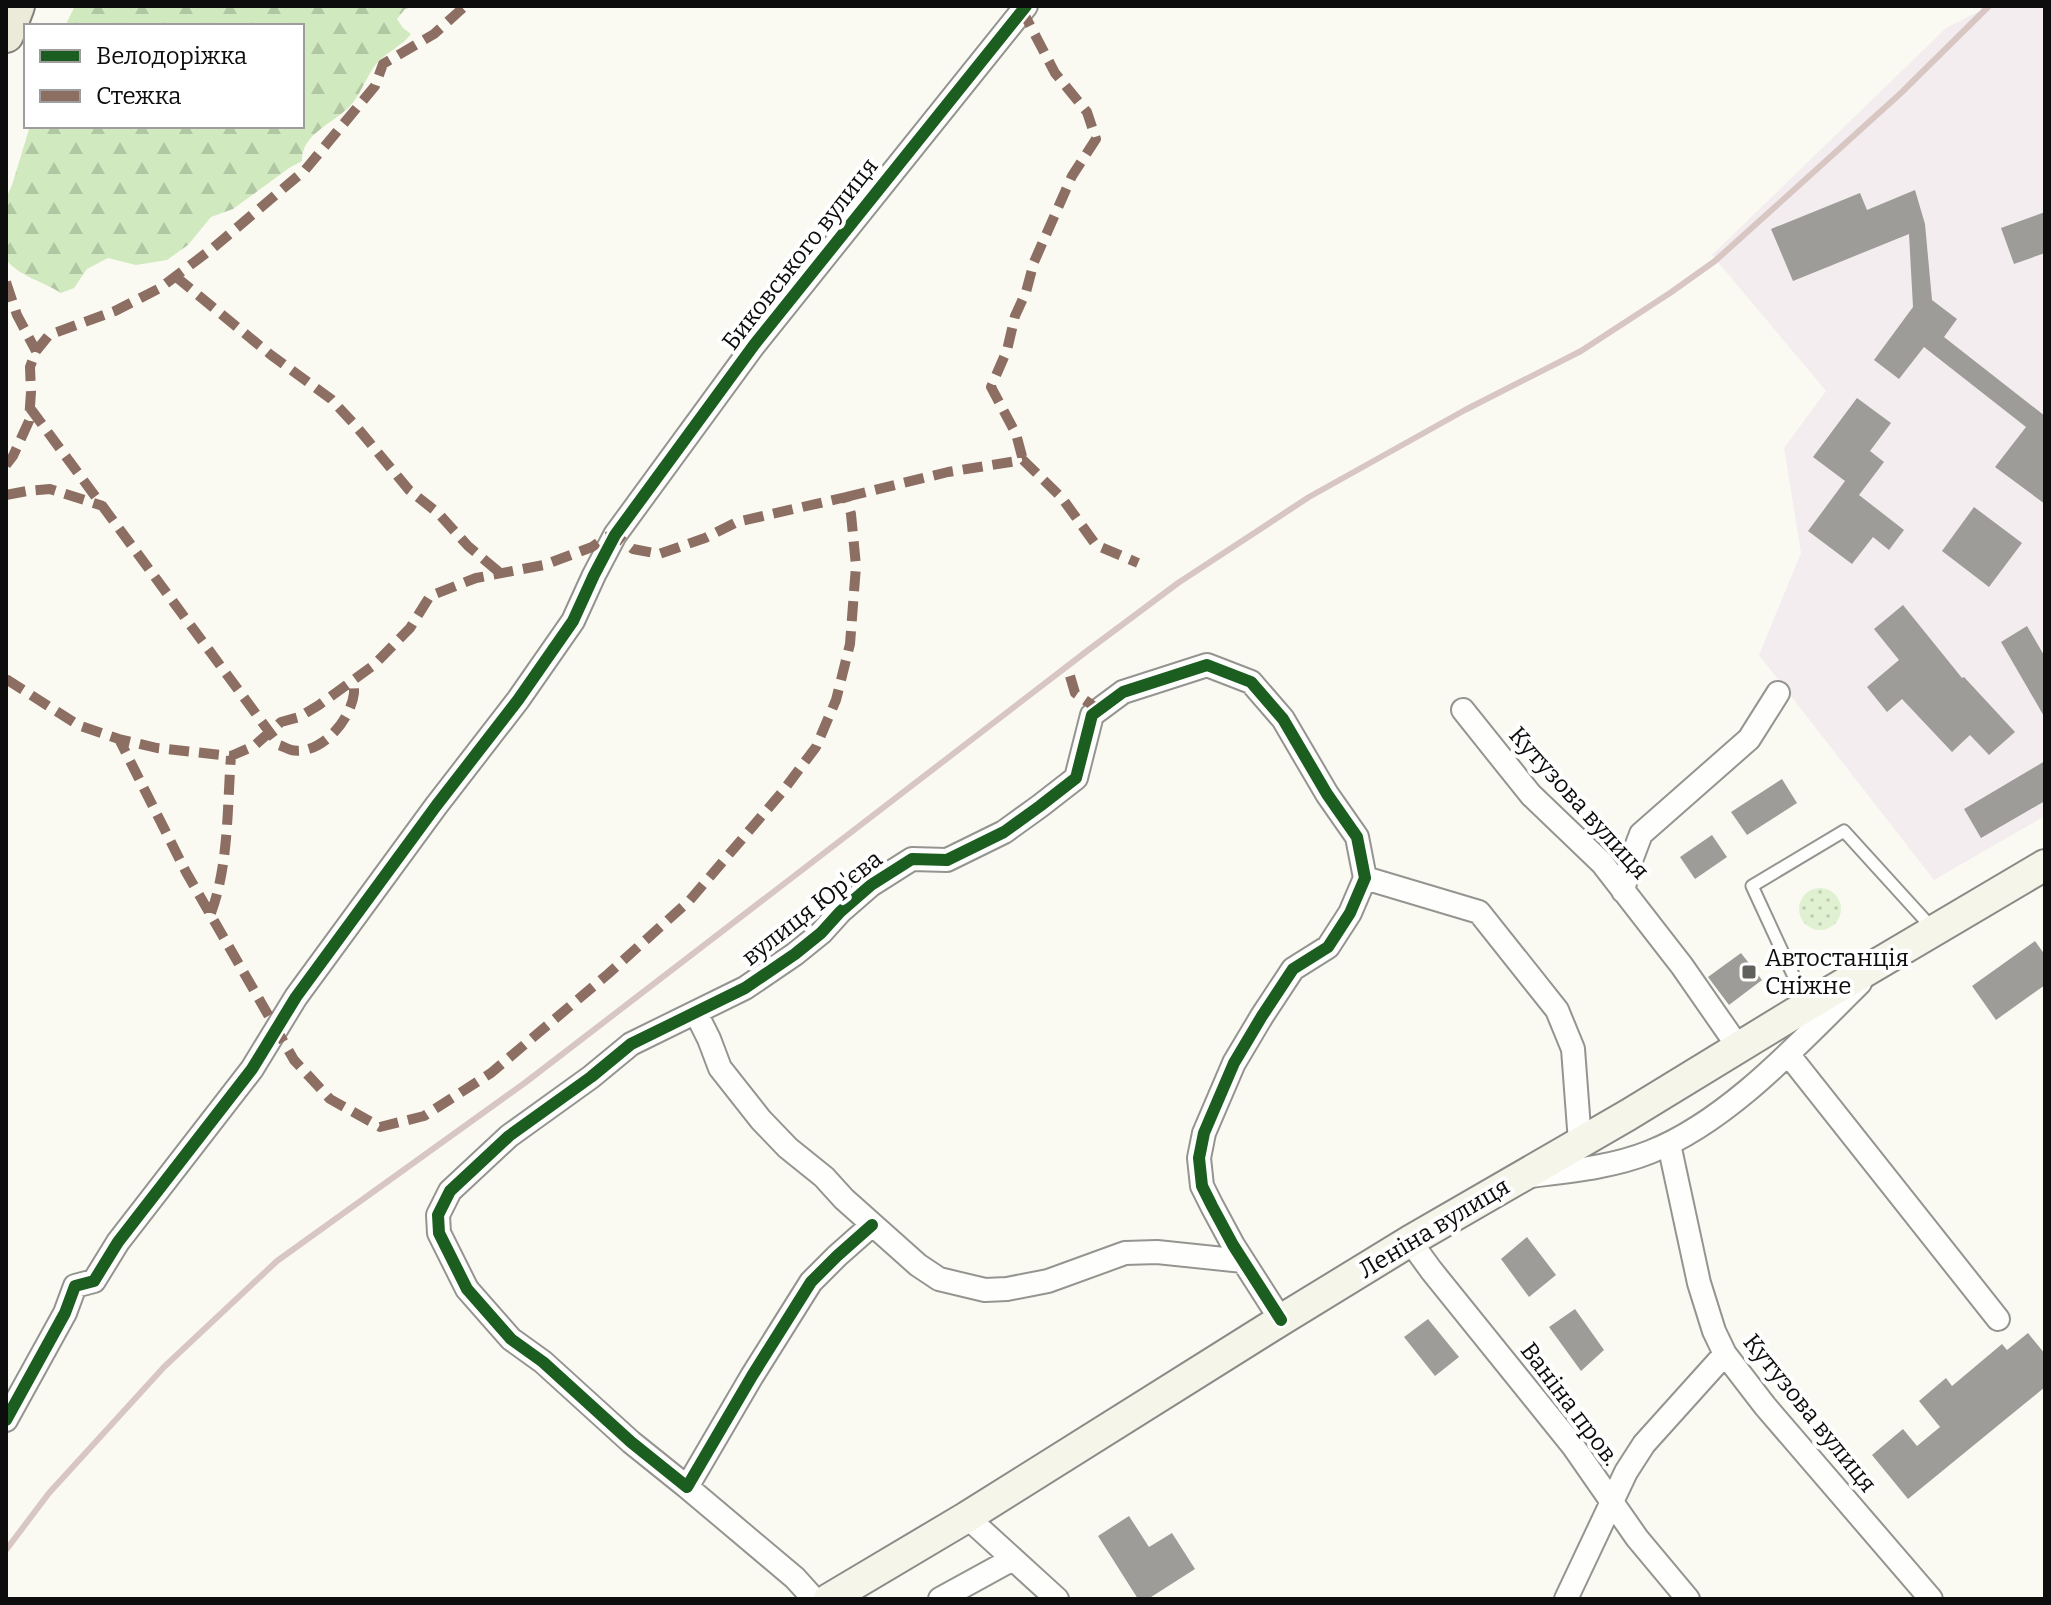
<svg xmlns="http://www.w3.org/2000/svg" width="2051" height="1605" viewBox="0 0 2051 1605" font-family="Bitter,serif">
<defs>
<pattern id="grass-dots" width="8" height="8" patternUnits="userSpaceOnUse" patternTransform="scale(2)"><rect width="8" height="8" fill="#e0f1d2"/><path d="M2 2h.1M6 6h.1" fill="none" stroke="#bfcdb3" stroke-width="1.8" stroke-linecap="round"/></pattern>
<pattern id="forest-firs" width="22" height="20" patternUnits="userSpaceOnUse" patternTransform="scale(2)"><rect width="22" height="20" fill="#d0e9bf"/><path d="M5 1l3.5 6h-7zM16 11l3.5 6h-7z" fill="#b1c7a3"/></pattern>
</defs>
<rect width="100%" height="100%" fill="#fbfaf2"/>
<path fill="#f3edef" d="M1989 6H2045V816L1934 880 1759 655 1801 553 1784 448 1826 391 1712 255 1946 28Z"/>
<path fill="url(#grass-dots)" d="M1799 909a21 21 0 1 1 42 0a21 21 0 1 1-42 0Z"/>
<path fill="url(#forest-firs)" d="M75 6H415L405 9 397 19 403 28 411 34C402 46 388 51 377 63 366 76 362 93 350 106 334 123 301 134 302 161L289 168 233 209 211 217 188 245 167 260 136 265 108 258 87 269 74 288 61 293C42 281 21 277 6 260V199L12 185 30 126H302V26H65Z"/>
<path fill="#9e9c98" d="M1915 190 1925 224 1932 300 1957 319 1944 337 2045 416V504L1995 467 2026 427 1924 347 1899 379 1874 360 1913 307 1909 234 1793 281 1771 229 1860 193 1867 210Z
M2045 212V253L2014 264 2001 228Z
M1857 398 1891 423 1870 451 1884 462 1859 495 1904 530 1889 550 1873 537 1852 564 1808 531 1845 481 1813 457Z
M1974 507 2022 543 1989 587 1942 551Z
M1903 605 1962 678 1964 677 2015 732 1989 755 1970 735 1952 752 1902 699 1887 712 1867 687 1899 660 1874 629Z
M2027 626 2045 657V718L2001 642Z
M2045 761V801L1981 838 1964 809Z
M1782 779 1797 803 1747 835 1731 812Z
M1712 835 1727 857 1695 879 1680 857Z
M2035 941 2045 955V985L1996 1020 1972 986Z
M1741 953 1762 980 1729 1005 1708 977Z
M1527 1237 1556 1275 1529 1297 1501 1259Z
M1575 1309 1604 1350 1581 1371 1549 1327Z
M1428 1319 1459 1357 1435 1376 1404 1337Z
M2028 1333 2045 1354V1387L1908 1499 1872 1455 1903 1429 1917 1446 1940 1427 1919 1401 1946 1378 1952 1386 2002 1344 2007 1350Z
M1129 1516 1149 1547 1172 1533 1195 1569 1148 1599H1138L1098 1536Z"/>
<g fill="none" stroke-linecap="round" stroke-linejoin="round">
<defs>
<path id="lane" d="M1807 1005 1752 886 1844 831 1934 930"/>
<path id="street" d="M1463 710 1531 795 1602 863 1682 966 1739 1048
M1365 878 1479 912 1557 1010 1573 1049 1580 1142
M1623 891 1630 863 1641 834 1749 739 1778 693
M696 1013 709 1039 720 1068 761 1120 788 1148 824 1177 844 1199 918 1265 939 1279 985 1290 1007 1289 1048 1281 1125 1253 1157 1252 1243 1261
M1788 1054 1998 1319
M1669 1144 1699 1283 1714 1331 1725 1354 1765 1406 1931 1599
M1530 1176C1570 1171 1613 1167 1650 1152 1729 1121 1800 1042 1860 983
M872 1225 837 1256 811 1282 752 1376 687 1487 631 1442 543 1362 511 1339 467 1289 439 1233 438 1215 450 1191 509 1136 591 1077 631 1044 745 988 795 954 821 933 840 912 871 885 912 859 947 860 1004 832 1040 806 1076 778 1092 715 1123 692 1207 665 1251 682 1283 719 1327 794 1357 837 1365 878 1350 913 1328 947 1293 969 1262 1016 1234 1063 1204 1133 1199 1158 1202 1186 1212 1206 1233 1245 1281 1320
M1410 1241 1431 1270 1573 1446 1637 1538 1688 1599
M6 1420 65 1313 75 1286 94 1281 118 1242 252 1069 296 997 436 806 518 700 573 621 594 575 615 535 754 345 1026 6
M687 1487 795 1578 814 1599
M967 1517 1057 1599
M940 1599 1013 1559
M1566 1599 1626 1472 1644 1444 1725 1354"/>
<path id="secondary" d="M829 1599 967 1517 1281 1320 1410 1241 1628 1115 1808 1005 2045 865"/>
<path id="primary" d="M6 35 17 6"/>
</defs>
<use href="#lane" stroke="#949490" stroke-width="15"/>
<use href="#street" stroke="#949490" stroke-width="26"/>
<use href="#secondary" stroke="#8b8a87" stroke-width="34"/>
<use href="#primary" stroke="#81817d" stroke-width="38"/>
<use href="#lane" stroke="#fefefd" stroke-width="11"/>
<use href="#street" stroke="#fefefd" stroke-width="22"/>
<use href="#secondary" stroke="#f5f5ea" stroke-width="30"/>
<use href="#primary" stroke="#ecead8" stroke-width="34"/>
<path stroke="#d8c6c3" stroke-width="6" d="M6 1550 49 1493 164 1367 277 1261 526 1082 1087 651 1178 583 1309 497 1465 410 1581 351 1670 293 1715 261 1765 216 1901 93 1989 6"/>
<path stroke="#8d6e63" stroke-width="10" stroke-dasharray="20 10" stroke-linecap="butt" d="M1021 8 1055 73 1087 112 1096 139 1072 176 1034 262 1026 292 1015 316 1007 350 991 387 1016 434 1023 460
M175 276 271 355 331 399 355 425 409 490 438 513 468 546 500 573
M6 282 17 315 36 351
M30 408 279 745C280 745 290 750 291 750 321 756 351 720 354 693 354 689 354 684 353 680
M6 465 13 456 29 421 31 392 30 367 36 351 49 335 115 311 160 288 213 248 305 170 375 86 383 64 434 34 465 6
M6 495 27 491 50 489 103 506
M846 497 948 472 1023 460 1062 498 1096 545 1138 563
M1070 676 1075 693 1099 710
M6 679 78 725 119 739 157 748 231 756 254 746 281 722 299 717 319 705 374 665 410 628 430 596 476 578 544 565 592 547 606 537 615 535 633 549 659 554 705 538 737 522 846 497 851 514 856 566 850 644 836 700 816 747 783 791 690 900 608 974 491 1073 424 1116 380 1127 330 1099 294 1060 186 872 119 739
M211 913C229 864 227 808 231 756"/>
<defs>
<path id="cycleway" d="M872 1225 837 1256 811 1282 752 1376 687 1487 631 1442 543 1362 511 1339 467 1289 439 1233 438 1215 450 1191 509 1136 591 1077 631 1044 745 988 795 954 821 933 840 912 871 885 912 859 947 860 1004 832 1040 806 1076 778 1092 715 1123 692 1207 665 1251 682 1283 719 1327 794 1357 837 1365 878 1350 913 1328 947 1293 969 1262 1016 1234 1063 1204 1133 1199 1158 1202 1186 1212 1206 1233 1245 1281 1320
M6 1420 65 1313 75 1286 94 1281 118 1242 252 1069 296 997 436 806 518 700 573 621 594 575 615 535 754 345 1026 6"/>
</defs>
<use href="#cycleway" stroke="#fff" stroke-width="17"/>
<use href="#cycleway" stroke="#1b5e20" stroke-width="12"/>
</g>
<rect fill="#60605d" stroke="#fff" stroke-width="3" x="1741" y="964" width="16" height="16" rx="4"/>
<g text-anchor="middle" stroke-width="8" stroke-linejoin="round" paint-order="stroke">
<g font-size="24" fill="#0d0d0d" stroke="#fff">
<text transform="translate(800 254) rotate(-52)" y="8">Биковського вулиця</text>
<text transform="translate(1579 803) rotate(48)" y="8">Кутузова вулиця</text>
<text transform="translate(812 908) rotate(-38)" y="8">вулиця Юр'єва</text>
<text transform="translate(1434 1228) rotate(-31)" y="8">Леніна вулиця</text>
<text transform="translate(1570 1404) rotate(53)" y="8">Ваніна пров.</text>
<text transform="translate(1810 1413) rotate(51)" y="8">Кутузова вулиця</text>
</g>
<g font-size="24" fill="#0d0d0d" stroke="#fff" text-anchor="start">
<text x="1765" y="966">Автостанція<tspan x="1765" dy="28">Сніжне</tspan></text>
</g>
</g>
<rect width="2051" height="1605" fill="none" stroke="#0d0d0d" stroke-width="16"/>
<rect x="24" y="24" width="280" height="104" fill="#ffffff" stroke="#9e9e9e" stroke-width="2"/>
<rect x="40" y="50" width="40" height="12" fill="#1b5e20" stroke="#9e9e9e" stroke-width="2"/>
<text x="96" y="64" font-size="24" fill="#0d0d0d">Велодоріжка</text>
<rect x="40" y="90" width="40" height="12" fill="#8d6e63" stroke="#9e9e9e" stroke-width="2"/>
<text x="96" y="104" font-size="24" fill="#0d0d0d">Стежка</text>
</svg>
